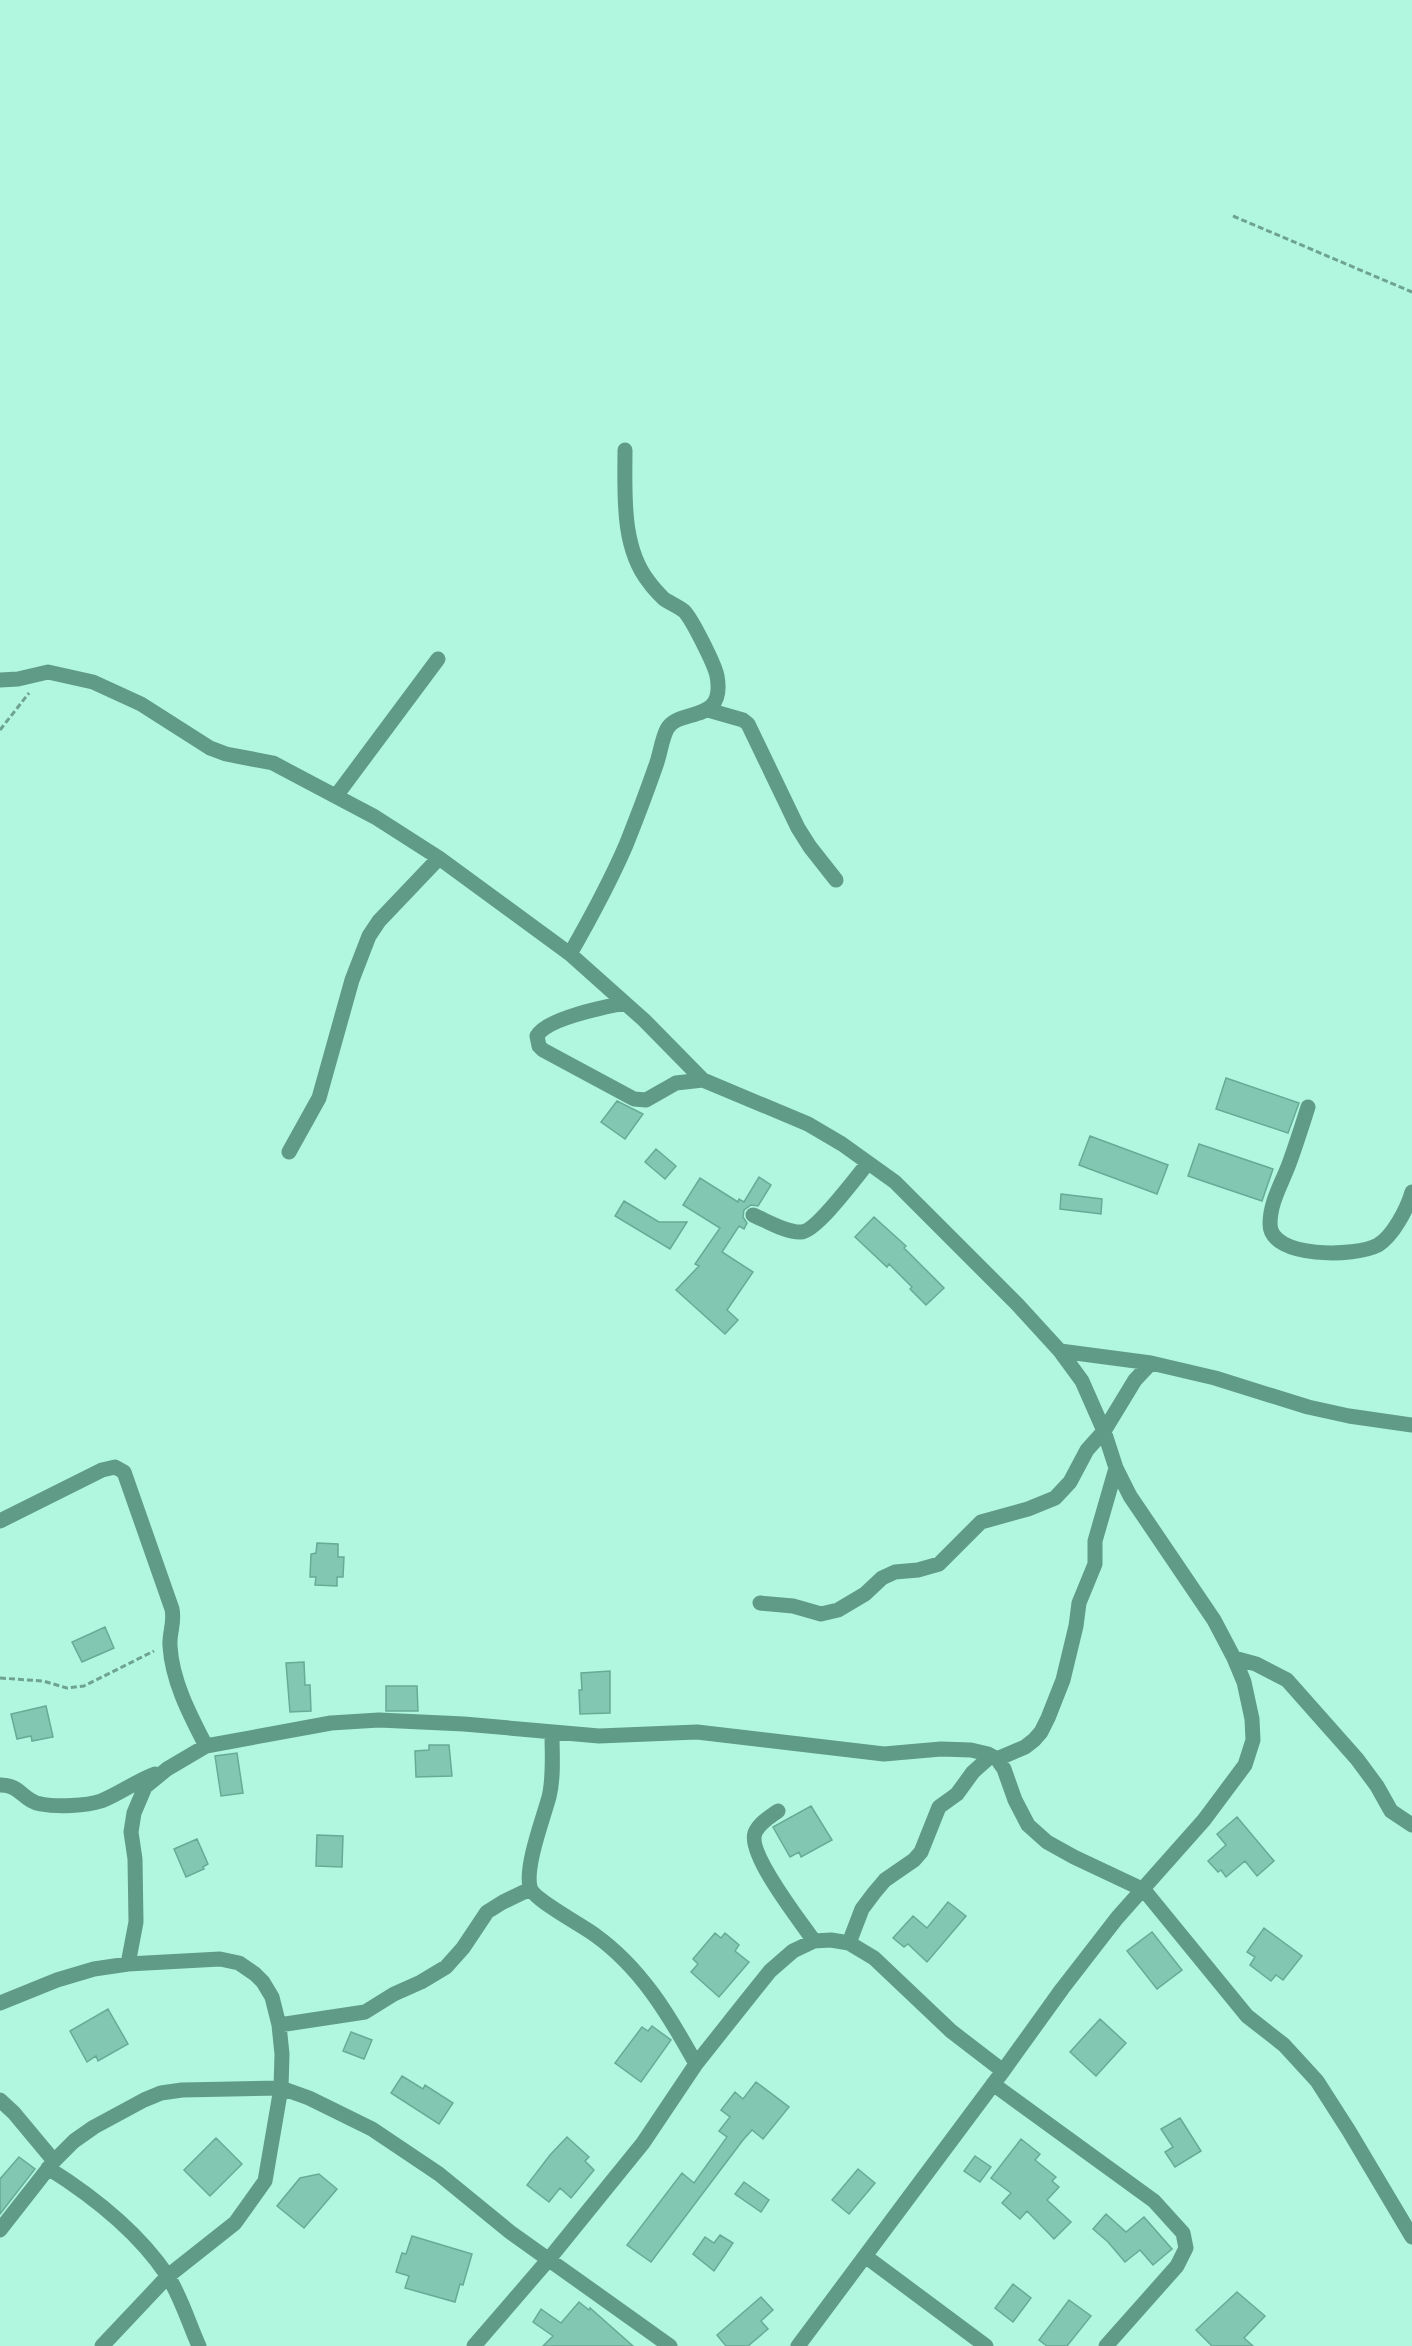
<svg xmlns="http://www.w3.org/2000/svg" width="1412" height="2346" viewBox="0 0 1412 2346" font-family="'Space Grotesk',sans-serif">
<rect width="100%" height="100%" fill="#b1f7e0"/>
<path fill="#82c7b1" stroke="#67ab96" stroke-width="1.5" d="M1226 1078 1299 1103 1288 1133 1216 1109Z
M617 1101 643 1114 625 1139 601 1122Z
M1090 1136 1168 1165 1157 1194 1079 1165Z
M1199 1144 1273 1169 1262 1201 1188 1176Z
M656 1149 676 1166 665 1179 645 1162Z
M759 1177 771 1185 758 1206 751 1205 744 1210 743 1217 747 1223 744 1229 739 1226 722 1252 753 1272 727 1310 738 1320 725 1334 676 1290 699 1266 695 1264 720 1228 683 1205 700 1178 738 1202 739 1199 744 1202Z
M1061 1194 1102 1199 1101 1214 1060 1209Z
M624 1201 659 1222H687L670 1249 615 1216Z
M874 1217 906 1246 904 1248 944 1288 926 1305 910 1289 912 1287 889 1264 887 1267 855 1237Z
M317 1543 338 1544V1557H344L343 1577H337V1586L315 1585 316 1577H310L311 1554 316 1553Z
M105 1627 114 1648 82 1662 72 1642Z
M304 1662 305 1685H310L311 1711 290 1712 286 1663Z
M610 1671V1713L580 1714 579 1690H582L581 1673Z
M386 1686H417L418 1711H386Z
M46 1706 53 1737 32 1741 31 1736 17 1739 11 1714Z
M429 1745H449L452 1776 416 1777 415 1751 429 1750Z
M237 1753 243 1793 221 1796 215 1756Z
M811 1806 832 1840 801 1857 799 1852 790 1857 773 1827Z
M1237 1817 1274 1861 1257 1876 1245 1861 1226 1877 1221 1870 1218 1872 1208 1861 1226 1845 1217 1834Z
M317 1835 343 1836 342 1867 316 1866Z
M197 1839 208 1864 203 1867 204 1869 186 1877 174 1849Z
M948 1902 966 1916 927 1962 908 1944 904 1947 893 1938 913 1916 927 1928Z
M1264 1928 1302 1956 1283 1980 1276 1975 1271 1981 1250 1965 1255 1957 1247 1952Z
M1152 1932 1182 1970 1157 1989 1127 1951Z
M715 1933 721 1938 725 1933 739 1945 735 1951 749 1962 719 1997 691 1972 698 1964 693 1959Z
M108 2009 128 2044 98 2061 96 2056 87 2062 70 2031Z
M1100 2019 1126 2043 1096 2076 1070 2052Z
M652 2026 671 2040 641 2082 615 2063 642 2027 648 2031Z
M351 2032 372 2040 364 2059 343 2051Z
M402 2076 423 2089 425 2085 453 2103 439 2124 391 2093Z
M756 2082 789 2107 763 2139 752 2130 743 2140 651 2262 627 2245 682 2173 694 2183 727 2137 719 2131 730 2117 721 2110 735 2092 743 2099Z
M1180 2118 1201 2151 1175 2167 1165 2152 1173 2147 1161 2129Z
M567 2137 589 2157 585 2161 594 2170 571 2198 560 2188 549 2202 527 2185 550 2155Z
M216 2138 242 2164 210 2196 184 2170Z
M1021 2139 1040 2154 1035 2160 1056 2177 1052 2181 1059 2187 1047 2200 1071 2222 1054 2239 1027 2211 1020 2219 1002 2203 1011 2193 991 2178Z
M975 2156 991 2167 980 2182 964 2171Z
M19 2157 35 2169 0 2214V2179Z
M858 2169 875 2183 849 2214 832 2200Z
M319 2174 337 2189 304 2228 277 2206 300 2178Z
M744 2182 769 2200 761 2212 735 2194Z
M1106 2214 1126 2232 1144 2217 1172 2249 1153 2265 1140 2250 1125 2262 1108 2242 1093 2229Z
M720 2235 733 2243 714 2271 693 2254 705 2237 714 2243Z
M412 2236 472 2254 463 2285 460 2284 455 2302 405 2288 409 2276 396 2272 402 2253 406 2254Z
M1013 2284 1031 2298 1013 2322 995 2308Z
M1237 2292 1265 2316 1244 2338 1253 2346H1212L1196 2330Z
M761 2297 773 2310 761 2321 768 2329 748 2346H726L717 2335Z
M1069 2300 1091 2316 1067 2346H1047L1039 2340Z
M579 2302 589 2310 590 2308 633 2346H543L553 2336 533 2322 541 2309 561 2323Z"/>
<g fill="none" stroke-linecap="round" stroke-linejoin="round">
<path stroke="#6ea392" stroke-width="3" stroke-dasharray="6 3" stroke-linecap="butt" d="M1233 216 1412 292
M0 730 29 693
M0 1678 43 1681 67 1688 84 1686 154 1651"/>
<path stroke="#609b88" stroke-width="15" d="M0 680 18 679 48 672 93 682 141 704 210 748 226 754 273 763 375 817 439 858 570 954 644 1020 703 1080 808 1124 842 1144 895 1182 1017 1304 1060 1351 1082 1381 1104 1431 1116 1468 1130 1496 1214 1620 1234 1658 1244 1682 1252 1719 1253 1740 1245 1765 1204 1820 1117 1918 1062 1989 1003 2071 798 2346
M708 710 743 720 748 724 798 828 810 847 836 880
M336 796 438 659
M570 954C590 919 610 882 626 845 636 820 646 794 655 768 660 756 661 741 667 729 679 707 726 725 717 676 715 665 692 619 684 611 678 606 670 603 664 599 659 594 653 588 649 582 621 547 625 493 625 450
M625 1003C605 1007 547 1018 537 1036L539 1046 543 1050 634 1099 646 1100 676 1083 703 1080
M1308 1107C1302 1126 1296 1145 1289 1164 1282 1183 1270 1202 1270 1224 1270 1259 1356 1257 1378 1245 1393 1236 1407 1209 1412 1192
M289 1152 319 1098 352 980 369 936 379 921 439 858
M753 1215C767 1221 787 1233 801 1232 816 1232 857 1176 868 1163
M1060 1351 1151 1363 1215 1378 1308 1407 1349 1416 1412 1425
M0 1521 102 1470 115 1467 124 1472 172 1609C175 1622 169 1633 170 1646 172 1681 190 1715 206 1746
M760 1603 793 1606 821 1614 838 1610 865 1594 882 1578 895 1572 918 1570 939 1564 981 1522 1028 1509 1055 1498 1070 1482 1087 1450 1104 1431 1135 1380 1151 1363
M1234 1658 1256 1664 1287 1680 1357 1759 1377 1786 1391 1811 1412 1825
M552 1733C552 1754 554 1777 549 1797 543 1819 525 1866 530 1887 532 1899 582 1925 595 1935 641 1968 669 2015 696 2064
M997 1759 1025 1747 1034 1740 1041 1732 1048 1718 1063 1680 1076 1626 1079 1603 1095 1564V1541L1116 1468
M0 1785C20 1784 24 1802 41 1804 57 1807 86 1806 101 1801 119 1794 136 1781 155 1774
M778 1811C770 1817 759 1823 755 1833 747 1854 801 1922 814 1941
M849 1943 862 1909 874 1893 885 1880 914 1860 921 1852 939 1807 957 1794 973 1772 991 1756
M128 1964 136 1922 135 1859 131 1832 134 1813 145 1787 167 1769 206 1746 331 1723 379 1720 464 1724 599 1736 697 1732 884 1754 941 1749 971 1750 988 1754 997 1759 1004 1769 1015 1800 1028 1825 1047 1842 1074 1857 1144 1890 1247 2016 1284 2045 1317 2081 1349 2131 1412 2237
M0 2003 57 1980 94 1969 128 1964 220 1959 239 1963 255 1974 263 1982 272 1997 279 2025 282 2054 281 2088 265 2181 235 2223 168 2276 102 2346
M279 2025 365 2012 394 1994 421 1982 446 1967 463 1948 487 1912 503 1902 530 1889
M993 2084 1154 2201 1183 2233 1186 2248 1177 2266 1106 2346
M0 2100 14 2113 54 2161
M48 2168C91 2195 138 2232 167 2275 180 2294 189 2324 199 2346
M0 2230 54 2161 74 2141 94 2127 144 2100 161 2093 182 2090 281 2088 309 2098 372 2129 439 2174 510 2232 670 2346
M865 2256 986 2346
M474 2346 549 2259 643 2143 696 2064 746 2001 770 1971 793 1951 814 1941 831 1940 849 1943 874 1958 951 2031 1003 2071"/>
</g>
</svg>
